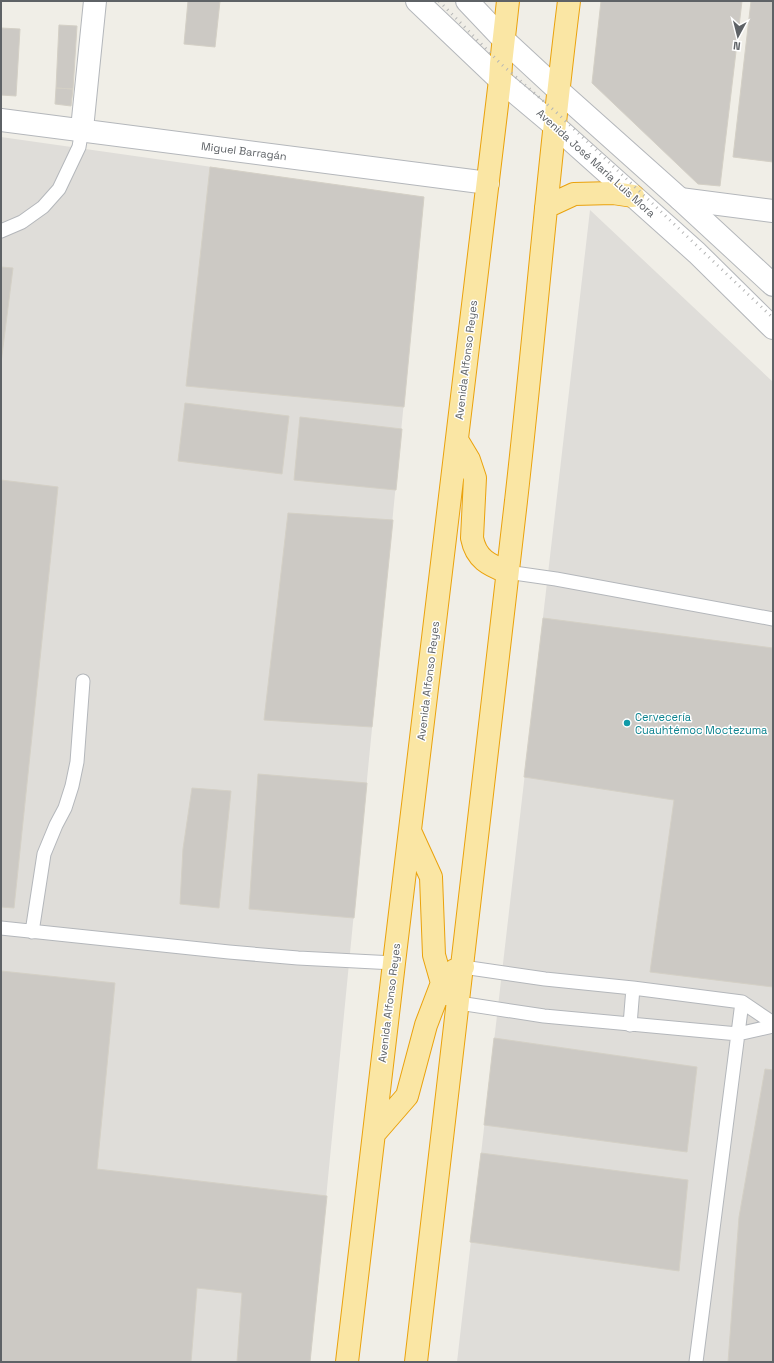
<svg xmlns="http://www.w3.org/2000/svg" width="774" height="1363" viewBox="0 0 774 1363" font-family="'Space Grotesk',sans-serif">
<rect width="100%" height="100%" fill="#f0eee7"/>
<path fill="#dfddd9" d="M1 137 424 197 310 1362H1Z
M590 210 773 382V1362H457Z"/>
<path fill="#ccc9c4" stroke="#d4d0c6" d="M188 1H220L215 47 184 44Z
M601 1H742L720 186 698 184 592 83Z
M751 1H773V162L733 157Z
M59 25 77 26 73 89 56 88Z
M1 28 20 29 16 96 1 95Z
M56 88 73 89 71 106 55 104Z
M210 167 424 197 404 407 186 386Z
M1 267 13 268 1 363Z
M185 403 289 416 282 474 178 461Z
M300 417 402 429 396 490 294 480Z
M1 480 58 487 14 908 1 907Z
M288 513 393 520 372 727 264 720Z
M543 618 773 648V987L650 972 674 800 524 777Z
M258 774 367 783 354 918 249 909Z
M192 788 231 791 219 908 180 904 183 849Z
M1 971 115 983 97 1169 327 1196 310 1362H237L242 1293 197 1288 191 1362H1Z
M494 1038 697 1067 687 1152 484 1125Z
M765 1069 773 1070V1362H728L739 1217Z
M481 1153 688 1180 679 1271 470 1242Z"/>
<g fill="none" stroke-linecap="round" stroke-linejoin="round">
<defs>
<path id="service" d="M1 231 22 222 43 207 59 189 79 147 82 129
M507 572 556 579 773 619
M1 928 229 952 298 958 394 963
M32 932 44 854 56 825 65 808 72 786 77 762 83 681
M463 967 545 979 633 988 742 1002 773 1023
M459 1003 544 1016 738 1034 773 1026
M630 1025 633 988
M696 1362 742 1002"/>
<path id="minor" d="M1 120 488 183
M82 129 95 1
M680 199 773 211"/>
<path id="tertiary" d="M417 1 500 80 555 126 697 253 773 328
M467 1 504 40 558 90 680 199 773 285"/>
<path id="trunk" d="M546 207 574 194 613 193 633 196
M457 440 469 460 475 478 472 538C476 559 489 565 507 572
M410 831 431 877 434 955 442 983 447 994
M374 1134 407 1096 426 1025 442 983 455 970 463 967
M347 1362 394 963 500 80 501 64 508 1
M416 1362C450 1075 483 788 516 501 535 334 548 167 569 1"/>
</defs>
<use href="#service" stroke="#b4b7bb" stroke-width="15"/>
<use href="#minor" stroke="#b4b7bb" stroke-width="24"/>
<use href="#tertiary" stroke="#b4b7bb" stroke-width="24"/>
<use href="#trunk" stroke="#eaa20c" stroke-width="24"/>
<use href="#service" stroke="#fff" stroke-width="13"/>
<use href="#minor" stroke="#fff" stroke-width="22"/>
<use href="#tertiary" stroke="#fff" stroke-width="22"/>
<use href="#trunk" stroke="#fae6a4" stroke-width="22"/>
<path stroke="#b5b6b6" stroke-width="3" stroke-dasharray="1 5" stroke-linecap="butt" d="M439 1 501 64 556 112 773 318"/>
</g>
<circle fill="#0f9aa8" stroke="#fff" stroke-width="1.5" cx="627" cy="723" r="4"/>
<g text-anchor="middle" stroke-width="3" stroke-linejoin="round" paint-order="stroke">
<g font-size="11" fill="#5e6266" stroke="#fff">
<text transform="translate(244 151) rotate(7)" y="4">Miguel Barragán</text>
<text transform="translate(596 163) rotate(42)" y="4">Avenida José María Luis Mora</text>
<text transform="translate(466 360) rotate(-83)" y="4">Avenida Alfonso Reyes</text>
<text transform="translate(428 681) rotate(-83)" y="4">Avenida Alfonso Reyes</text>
<text transform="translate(389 1003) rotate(-83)" y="4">Avenida Alfonso Reyes</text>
</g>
<g font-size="11" fill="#0d838f" stroke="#fff" text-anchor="start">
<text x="635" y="721">Cervecería<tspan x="635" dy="13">Cuauhtémoc Moctezuma</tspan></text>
</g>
</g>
<rect width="774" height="1363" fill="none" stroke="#5e6266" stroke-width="4"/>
<g transform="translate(738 36) rotate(187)" stroke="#ffffff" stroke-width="3" paint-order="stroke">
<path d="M0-3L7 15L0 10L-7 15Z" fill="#5e6266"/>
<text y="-6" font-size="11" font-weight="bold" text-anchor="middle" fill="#5e6266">N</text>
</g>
</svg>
